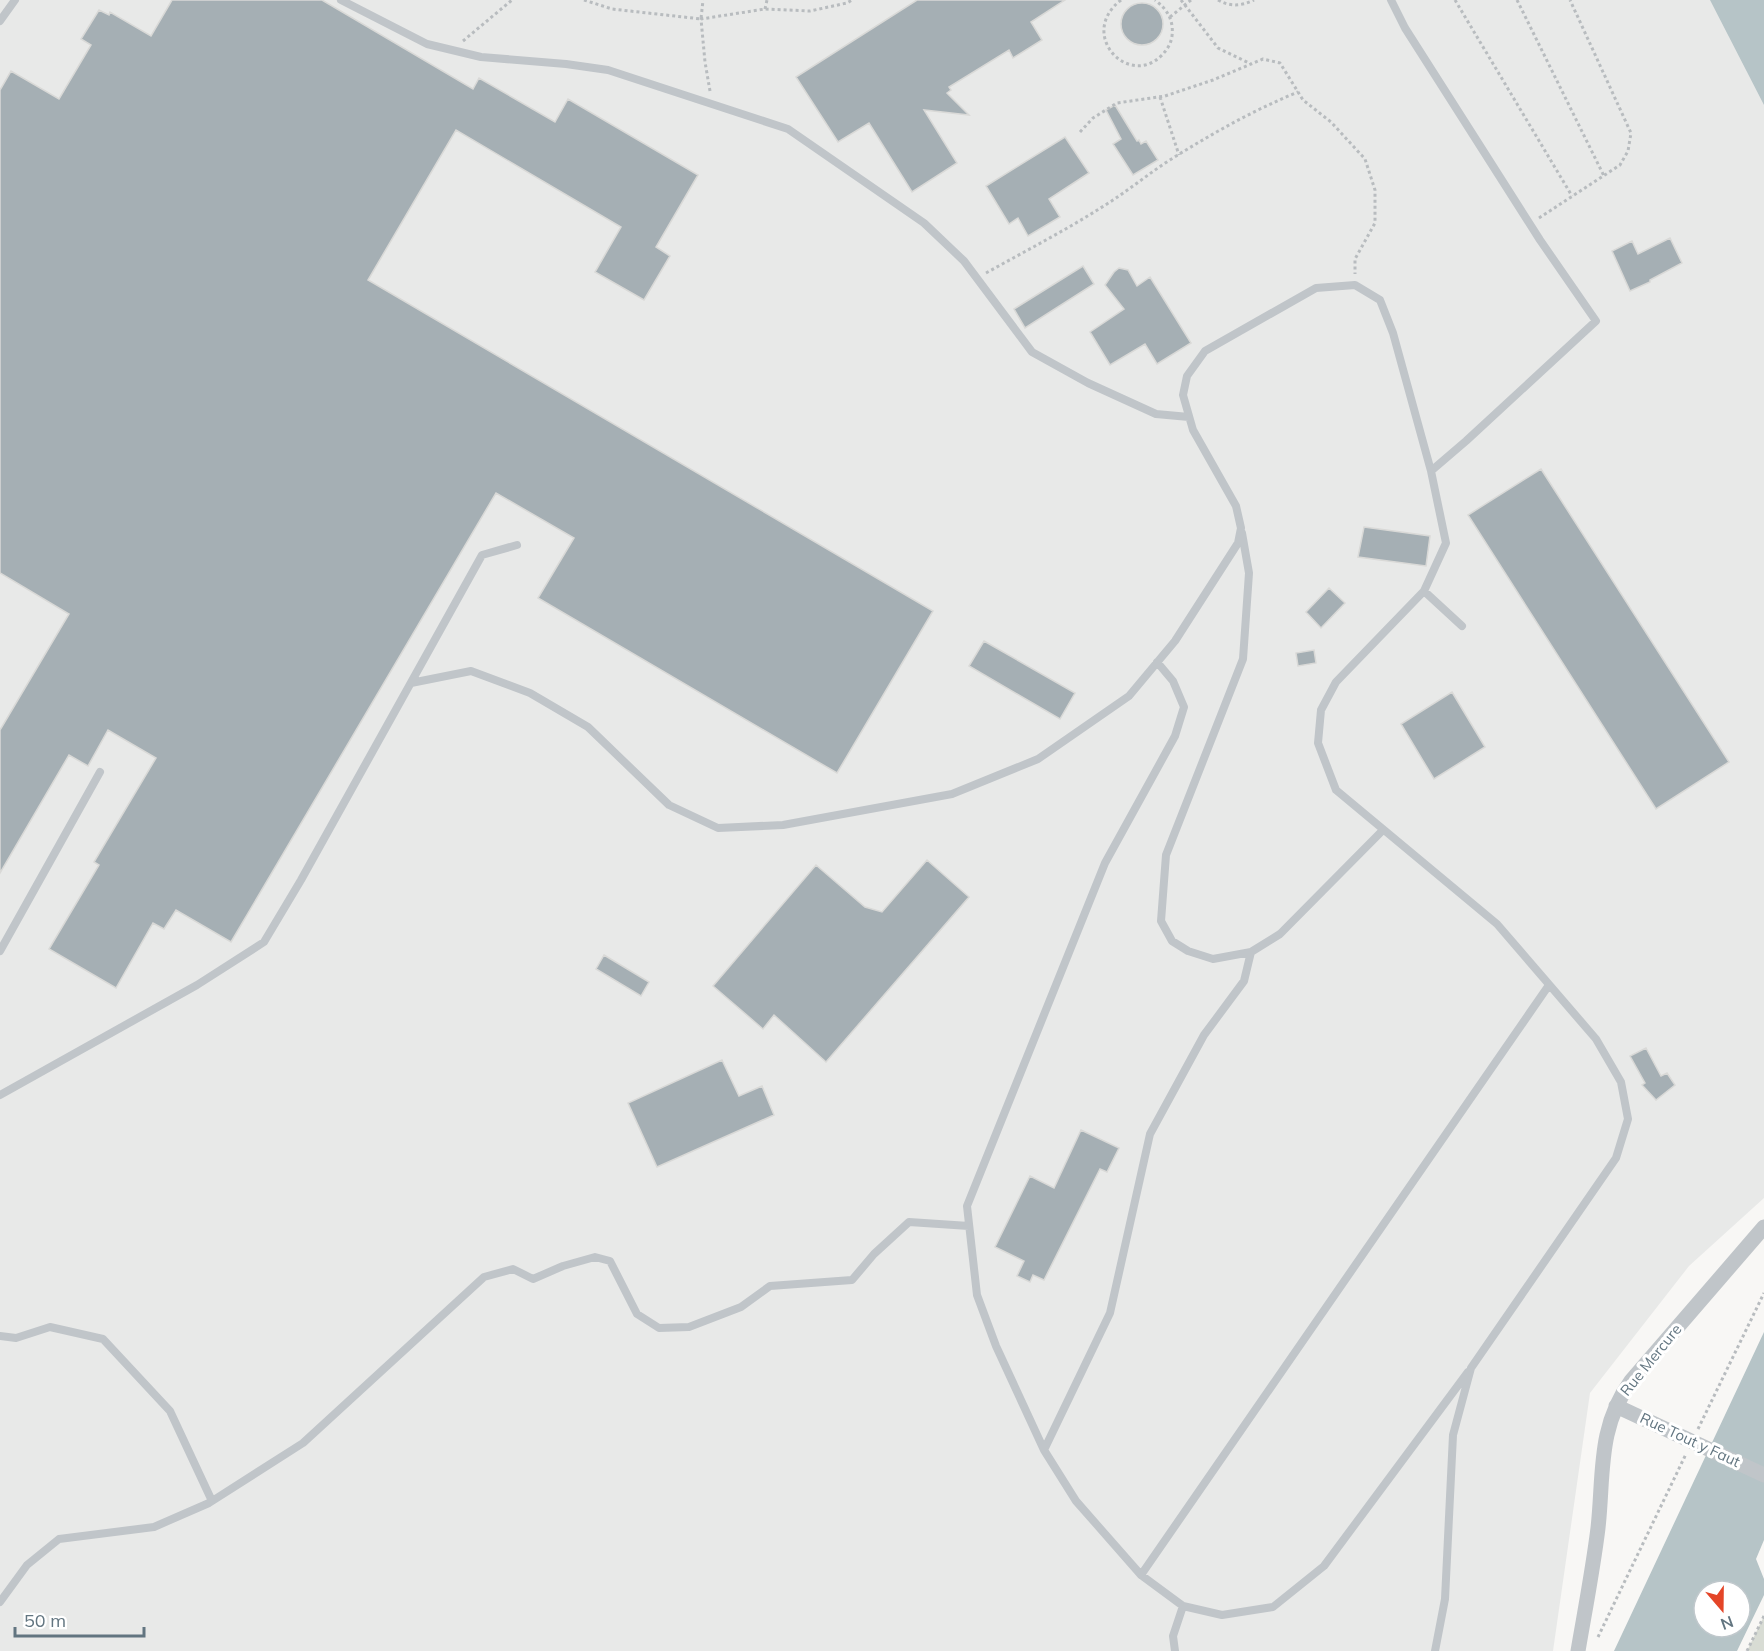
<svg xmlns="http://www.w3.org/2000/svg" width="1764" height="1651" viewBox="0 0 1764 1651" font-family="Mulish,sans-serif">
<rect width="100%" height="100%" fill="#f8f7f5"/>
<path fill="#e8e9e8" d="M0 0H1764V1198L1689 1266 1590 1393 1553 1651H0Z"/>
<path fill="#d8dcd4" d="M1764 1616V1651H1747Z"/>
<path fill="#b6c4c7" fill-rule="evenodd" d="M1710 0H1764V105Z
M1764 1332V1540L1756 1559 1764 1579V1595L1737 1651H1614ZM1704 1591H1740V1627H1704Z"/>
<path fill="#a5afb4" stroke="#d9d9d7" stroke-width="1.5" d="M172 0H322L473 89 479 78 555 122 568 99 698 175 656 247 670 256 644 300 595 272 621 227 456 130 368 280 933 611 837 773 538 598 574 538 496 493 231 942 176 910 164 929 153 923 116 988 49 949 99 865 94 862 156 758 108 730 88 766 69 755 0 873V730L69 614 0 573V90L11 71 59 99 91 45 81 39 99 10 109 15 110 12 151 36Z
M917 0H1065L1031 22 1042 40 1013 58 1009 50 949 87 951 90 947 93 969 115 924 110 957 163 912 192 869 123 838 142 796 77Z
M1121 24a21 21 0 1 1 42 0a21 21 0 1 1-42 0Z
M1115 105 1137 141 1139 140 1141 144 1146 141 1158 160 1133 175 1113 144 1121 139 1106 110Z
M1065 137 1089 173 1049 199 1060 217 1028 236 1018 218 1009 224 986 186Z
M1670 238 1682 263 1650 280V282L1630 291 1612 251 1632 241 1638 254Z
M1083 266 1094 284 1025 328 1014 309Z
M1119 268 1128 270 1137 286 1150 277 1191 343 1157 364 1145 344 1110 365 1090 332 1124 309 1105 285 1114 272Z
M1541 469 1729 762 1656 809 1468 515Z
M1364 527 1430 536 1426 566 1358 557Z
M1329 588 1345 603 1321 628 1306 612Z
M984 641 1075 693 1060 719 969 666Z
M1314 650 1316 663 1298 666 1296 653Z
M1452 692 1485 747 1434 779 1401 724Z
M927 860 969 897 826 1062 774 1015 763 1029 713 986 816 865 865 907 882 912Z
M604 955 649 982 641 996 596 969Z
M1646 1048 1661 1076 1667 1073 1675 1085 1656 1100 1642 1085 1645 1083 1630 1056Z
M722 1060 739 1096 762 1086 774 1115 657 1167 628 1103Z
M1081 1130 1119 1148 1107 1172 1100 1169 1044 1280 1033 1275 1030 1282 1017 1276 1024 1261 995 1247 1030 1176 1054 1188Z"/>
<g fill="none" stroke-linecap="round" stroke-linejoin="round">
<path stroke="#b8bcbf" stroke-width="3" stroke-dasharray="3 3" stroke-linecap="butt" d="M584 0 612 9 701 19 703 0
M1121 0C1077 34 1128 88 1161 56 1167 50 1171 44 1172 36 1174 20 1167 9 1155 0
M1181 0 1218 48 1251 64
M1218 0C1230 7 1242 6 1254 0
M1455 0 1572 196
M1517 0 1604 176
M765 9 767 0
M1170 17 1191 0
M463 41 512 0
M710 91 705 62 701 19 765 9 810 11 847 3 852 0
M1160 97 1179 155
M1080 132 1093 118 1117 103 1165 96 1213 80 1263 59 1280 63 1303 100 1331 122 1365 159 1375 190V223L1355 259V274
M1539 218 1620 165 1628 151 1631 133 1570 0
M986 273C1029 249 1072 227 1113 200 1133 187 1152 171 1173 158 1213 133 1254 110 1298 92
M1698 1429 1764 1293
M1598 1637 1686 1454
M1747 1651 1764 1616"/>
<path stroke="#c0c5c9" stroke-width="8" d="M341 0 427 44 481 57 566 64 608 70 788 129 924 223 964 261 1032 352 1088 383 1156 414 1189 417
M1391 0 1405 28 1540 240 1596 321 1466 441 1431 471 1446 543 1424 591 1336 682 1321 710 1318 743 1336 790 1497 924 1596 1039 1621 1082 1628 1119 1616 1158 1471 1368 1453 1435 1445 1599 1435 1651
M0 21 15 0
M1242 533 1249 573 1243 659 1166 855 1161 921 1172 941 1188 951 1213 959 1251 952 1280 934 1383 830
M1424 591 1462 626
M411 683 471 671 530 693 588 727 669 805 718 828 783 825 952 794 1038 759 1129 696 1175 641 1238 543 1241 528 1236 506 1193 430 1183 395 1187 376 1205 351 1316 288 1355 285 1380 300 1393 333 1431 471
M0 951 100 772
M0 1095 197 985 264 942 301 880 482 555 517 545
M0 1336 16 1338 50 1327 103 1339 170 1411 212 1501
M1468 1372 1324 1566 1273 1607 1222 1615 1183 1606 1141 1575 1549 985
M1044 1450 996 1346 977 1295 967 1206 1105 863 1175 736 1184 707 1173 681 1157 662
M1141 1575 1076 1501 1044 1450 1110 1313 1150 1134 1204 1035 1244 981 1251 952
M0 1602 27 1565 59 1539 154 1527 209 1503 303 1443 484 1277 513 1269 533 1279 563 1266 595 1257 610 1261 637 1314 659 1328 689 1327 741 1307 770 1286 852 1280 874 1254 909 1222 969 1226
M1175 1651 1173 1636 1183 1606"/>
<path stroke="#c0c5c9" stroke-width="15" d="M1616 1406 1764 1475
M1578 1651C1585 1610 1593 1569 1598 1528 1604 1474 1597 1428 1631 1381L1764 1227"/>
</g>
<g text-anchor="middle" stroke-width="6" stroke-linejoin="round" paint-order="stroke">
<g font-size="15" fill="#627580" stroke="#fff">
<text transform="translate(1651 1360) rotate(-51)" y="5">Rue Mercure</text>
<text transform="translate(1690 1440) rotate(25)" y="5">Rue Tout y Faut</text>
</g>
</g>
<g transform="translate(1722 1609) rotate(160)"><circle r="28" fill="#ffffff" stroke="#c0c8cc" stroke-width="1.5"/>
<path d="M0-4.5L10 22L0 15L-10 22Z" fill="#e44528"/>
<text y="-9" font-size="16" font-weight="bold" text-anchor="middle" fill="#627580">N</text>
</g>
<path d="M15 1627v9h129v-9" fill="none" stroke="#627580" stroke-width="3"/>
<text x="24" y="1627" font-size="18" fill="#627580" stroke="#ffffff" stroke-width="4.5" paint-order="stroke">50 m</text>
</svg>
